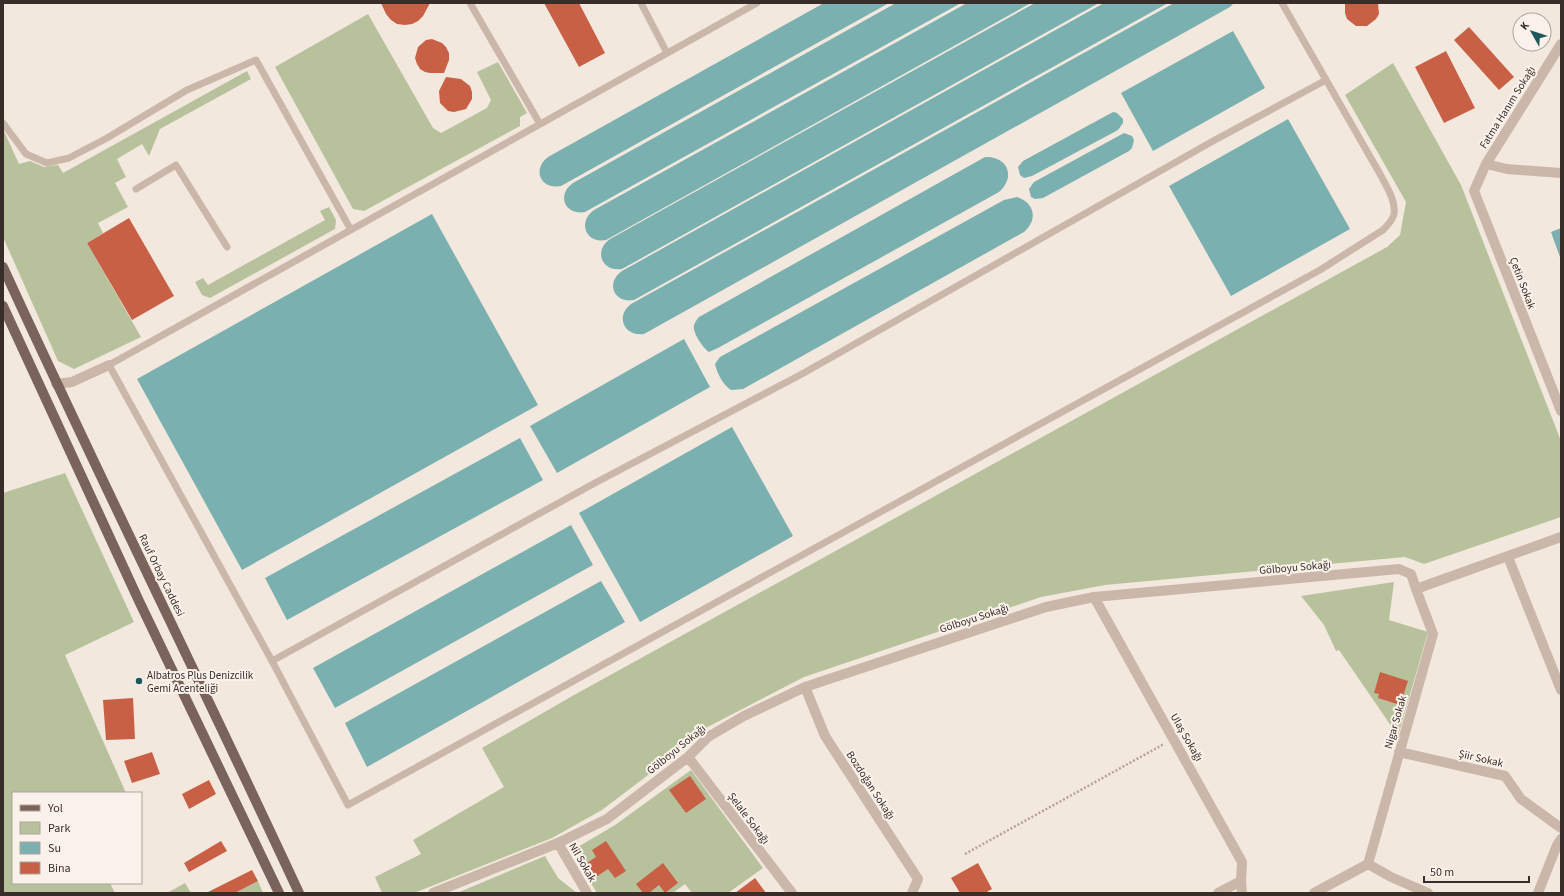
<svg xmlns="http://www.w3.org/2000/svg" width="1564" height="896" viewBox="0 0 1564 896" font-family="'Source Sans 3',sans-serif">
<rect width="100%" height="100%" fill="#f3e8dd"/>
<path fill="#b7c29d" d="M368 14 433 128 441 133 487 108 491 100 477 72 498 62 527 113 520 117V126L364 211 353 209 275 67Z
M1393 63 1461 185 1561 441V517L1424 564 1405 557 1105 585 1041 597 804 677 700 731 681 750 602 810 552 838 414 893H382L375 877 421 854 413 840 504 787 482 748 574 695 1387 247 1400 235 1406 202 1345 95Z
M247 71 251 79 160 129 149 156 142 144 117 159 126 177 115 183 128 207 98 223 103 233 87 243 141 337 74 369 58 361 3 237V129L19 164 30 161 44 167 58 165 63 173Z
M329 207 336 220 335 229 210 298 202 295 195 282 203 278 208 285 325 220 320 211Z
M65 473 134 622 65 655 126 793H13V883H110L115 893H3V493Z
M1394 582 1389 620 1428 632 1398 736 1339 650 1336 651 1324 625 1301 596Z
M691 770 763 868 728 893H692L685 884 673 893H597L571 851 615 825Z
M545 856 558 878 577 893H457Z
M258 881 263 893H235Z
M185 883 191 893H167Z"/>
<path fill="#7bb0b0" d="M824 3H889L561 186C540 190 532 169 548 157Z
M896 3H961L585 212C565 216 556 195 573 183Z
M967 3H1031L606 240C586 244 577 222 594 210Z
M1035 3H1099L622 269C602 272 593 251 610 239Z
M1104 3H1168L634 300C614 304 605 283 622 271Z
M1174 3H1234L1230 7 644 334C624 337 615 316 631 304Z
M1233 31 1265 88 1153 151 1121 93Z
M1113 112 1117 113 1123 119V123L1118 130 1032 176 1024 178 1020 175 1018 167 1023 161Z
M1288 119 1350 229 1231 296 1169 186Z
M1124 133 1132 136 1134 140 1132 148 1129 151 1043 198 1035 199 1031 197 1029 189 1034 182Z
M985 157C1008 156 1016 177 999 192L718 348 709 352C703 348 692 332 694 325 695 322 697 319 699 317Z
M1017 197C1035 203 1038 220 1024 232L743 389 731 390C723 385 717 373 715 364L720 357 1004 200Z
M432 214 538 405 242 570 137 379Z
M1561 228V260L1551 232Z
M684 339 710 387 557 473 530 426Z
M732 427 793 536 640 622 579 513Z
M520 438 543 480 287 620 265 578Z
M571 525 593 565 335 708 313 668Z
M601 581 625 622 367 767 345 723Z"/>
<path fill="#c86046" d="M381 3H430L423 16 418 21 412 24 405 25 397 24 391 20 386 14Z
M544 3H579L605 53 579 67Z
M1345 3H1378L1379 14 1376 19 1367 26H1356L1347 19 1345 13Z
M1469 27 1514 77 1499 90 1454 40Z
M432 39 442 43 446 47 449 53V60L444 73H430L425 72 420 69 417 64 415 58 418 47 426 40Z
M1446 51 1475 108 1444 123 1415 67Z
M446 77 461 79 470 86 472 92V99L466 109 454 112 448 111 440 103 439 91Z
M129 218 174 296 132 320 87 243Z
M1380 672 1408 681 1400 705 1378 698 1379 694 1374 693Z
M133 698 135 739 106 740 103 700Z
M152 752 160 774 132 783 124 761Z
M690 776 706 799 686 813 669 790Z
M209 780 216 794 189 809 182 794Z
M221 841 227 851 189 872 184 863Z
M606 841 626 871 615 878 608 869 596 877 587 863 596 857 592 850Z
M663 863 678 883 665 893 659 885 649 893H643L636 884Z
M978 863 992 889 985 893H960L951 878Z
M252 870 258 881 235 893H206Z
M755 878 766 893H735Z"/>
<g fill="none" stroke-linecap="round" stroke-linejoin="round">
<path stroke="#b7a193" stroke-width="2.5" stroke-dasharray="2 2" stroke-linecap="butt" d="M965 854 1164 744"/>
<path stroke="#cbb7a9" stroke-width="7" d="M470 3 540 124
M641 3 667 53
M757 3 109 365 272 661 348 805 1320 270 1383 230C1387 226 1393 220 1394 214 1396 200 1386 186 1380 174L1282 3
M3 123 26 154 47 163 69 158 107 138 187 90 256 60 351 230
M136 189 176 165 227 247
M272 661 593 484 802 374 1213 141 1326 80"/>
<path stroke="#cbb7a9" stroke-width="10" d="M1561 44 1486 164 1474 191 1561 411
M1486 164 1507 169 1561 173
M56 384 72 382 109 365
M1508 557 1561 690
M1094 597 1242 862 1241 881 1242 893
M805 687 825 736 918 879 912 893
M1399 752 1505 776 1521 799 1561 828
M688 757 792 893
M558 843 587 893
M1368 864 1433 634 1416 589
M1368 864 1391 877 1428 893
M433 893 558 843 607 819 688 757 708 737 744 716 805 687 1046 607 1094 597 1399 569 1411 574 1416 589 1561 537
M1218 893 1241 881
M1314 893 1368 864
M1538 893 1557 845 1561 839"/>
<path stroke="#7a635a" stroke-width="10" d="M3 267C99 477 202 684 299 893
M3 306 139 601 279 893"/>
</g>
<circle fill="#1d595b" stroke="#faf2ea" stroke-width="1.5" cx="139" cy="681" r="4"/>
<g text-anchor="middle" stroke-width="4" stroke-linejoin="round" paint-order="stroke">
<g font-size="11" fill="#382d29" stroke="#faf2ea">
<text transform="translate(1507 107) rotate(-58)" y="4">Fatma Hanım Sokağı</text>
<text transform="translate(1523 283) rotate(69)" y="4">Çetin Sokak</text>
<text transform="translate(1295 567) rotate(-5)" y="4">Gölboyu Sokağı</text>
<text transform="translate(162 575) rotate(64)" y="4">Rauf Orbay Caddesi</text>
<text transform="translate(974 618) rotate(-18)" y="4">Gölboyu Sokağı</text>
<text transform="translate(1395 722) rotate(-74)" y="4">Nigar Sokak</text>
<text transform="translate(1187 737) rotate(60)" y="4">Ulaş Sokağı</text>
<text transform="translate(676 749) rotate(-39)" y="4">Gölboyu Sokağı</text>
<text transform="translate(1481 758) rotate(13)" y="4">Şiir Sokak</text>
<text transform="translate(871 785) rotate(57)" y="4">Bozdoğan Sokağı</text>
<text transform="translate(749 818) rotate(53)" y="4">Şelale Sokağı</text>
<text transform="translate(583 862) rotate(60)" y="4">Nil Sokak</text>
</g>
<g font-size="11" fill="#382d29" stroke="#faf2ea" text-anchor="start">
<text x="147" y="679">Albatros Plus Denizcilik<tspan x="147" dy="13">Gemi Acenteliği</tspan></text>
</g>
</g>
<rect width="1564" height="896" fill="none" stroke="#382d29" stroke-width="8"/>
<rect x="12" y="792" width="130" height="92" fill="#faf2ea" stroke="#aca39d"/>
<rect x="20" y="805" width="20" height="6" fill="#7a635a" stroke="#aca39d"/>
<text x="48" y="812" font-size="12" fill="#382d29">Yol</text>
<rect x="20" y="822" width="20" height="12" fill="#b7c29d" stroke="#aca39d"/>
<text x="48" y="832" font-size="12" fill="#382d29">Park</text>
<rect x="20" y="842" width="20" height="12" fill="#7bb0b0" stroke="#aca39d"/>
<text x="48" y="852" font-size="12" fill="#382d29">Su</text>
<rect x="20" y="862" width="20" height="12" fill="#c86046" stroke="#aca39d"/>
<text x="48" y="872" font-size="12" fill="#382d29">Bina</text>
<g transform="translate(1532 32) rotate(309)"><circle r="19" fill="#faf2ea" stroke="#aca39d"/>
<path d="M0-3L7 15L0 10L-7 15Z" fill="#1d595b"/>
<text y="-6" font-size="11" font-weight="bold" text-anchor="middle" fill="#382d29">K</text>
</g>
<path d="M1424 876v6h105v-6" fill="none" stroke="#382d29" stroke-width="2"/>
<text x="1430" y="876" font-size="12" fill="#382d29" stroke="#faf2ea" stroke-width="3" paint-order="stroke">50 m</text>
</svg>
